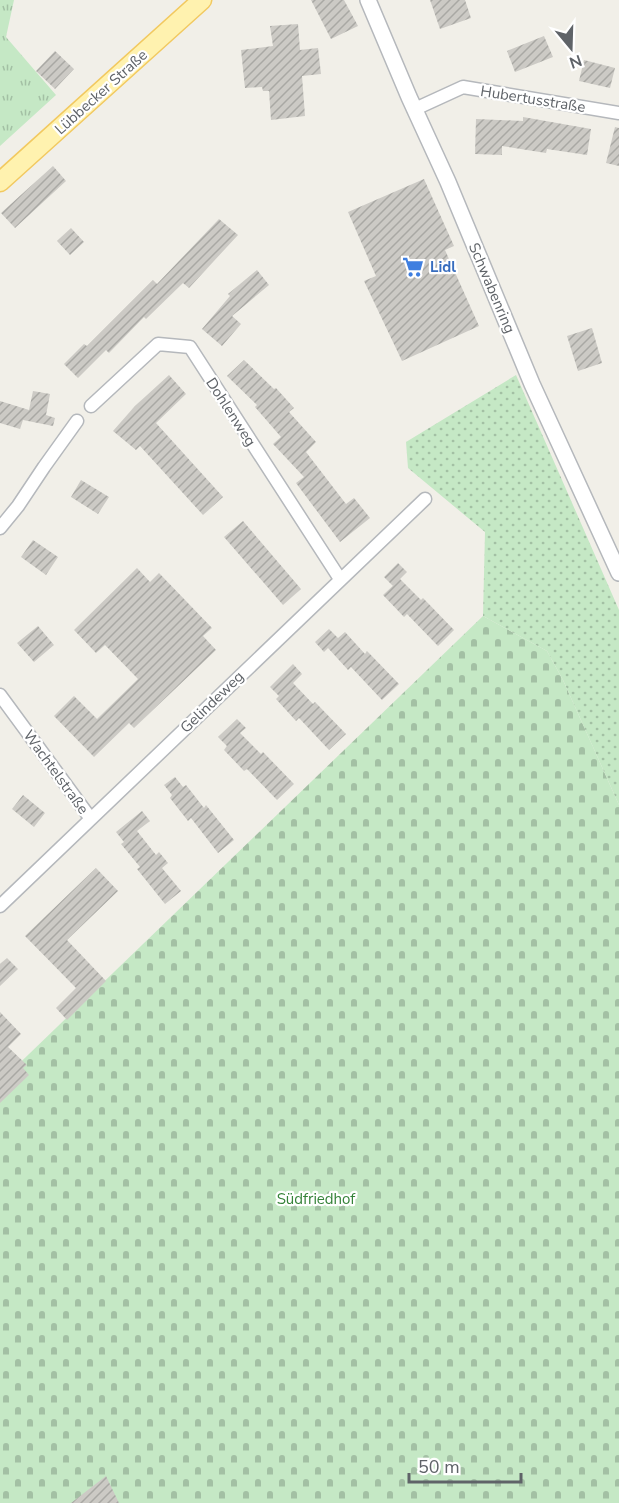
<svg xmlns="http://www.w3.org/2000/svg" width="619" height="1503" viewBox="0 0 619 1503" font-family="'Nunito Sans',sans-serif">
<defs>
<pattern id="grass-tufts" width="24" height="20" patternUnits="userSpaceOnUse" patternTransform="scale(1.5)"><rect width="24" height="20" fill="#c5e8c5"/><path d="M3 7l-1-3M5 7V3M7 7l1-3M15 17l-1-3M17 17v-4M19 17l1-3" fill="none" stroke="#a3c0a4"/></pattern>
<pattern id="cemetery-stones" width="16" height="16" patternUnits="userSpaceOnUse" patternTransform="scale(1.5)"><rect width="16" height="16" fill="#c5e8c5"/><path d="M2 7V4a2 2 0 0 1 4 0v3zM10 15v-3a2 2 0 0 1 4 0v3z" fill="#a3c0a4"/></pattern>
<pattern id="park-dots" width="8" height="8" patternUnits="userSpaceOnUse" patternTransform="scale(1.5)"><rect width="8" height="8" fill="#c5e8c5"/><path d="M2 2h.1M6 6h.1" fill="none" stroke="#a3c0a4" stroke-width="1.8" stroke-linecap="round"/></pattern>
<pattern id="building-hatch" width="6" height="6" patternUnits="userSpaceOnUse" patternTransform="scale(1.5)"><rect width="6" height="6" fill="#cccac5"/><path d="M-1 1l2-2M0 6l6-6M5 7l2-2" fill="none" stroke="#a9a8a4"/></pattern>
</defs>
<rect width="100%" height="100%" fill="#f1efe8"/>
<path fill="url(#grass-tufts)" d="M0 0H14L6 37 56 95 0 146Z"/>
<path fill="url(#cemetery-stones)" d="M483 616 547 651 563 680 619 805V1503H0V1082Z"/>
<path fill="url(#park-dots)" d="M516 375 619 610V805L563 680 547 651 483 616 485 532 408 468 406 442Z"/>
<path fill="url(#building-hatch)" d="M311 0H344L358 26 331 39Z
M430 0H465L471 18 440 29Z
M298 24 300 50 318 48 321 74 302 76 305 116 271 120 269 91H263L262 87 245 88 241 50 273 46 270 26Z
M544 36 553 57 515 72 507 51Z
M55 51 74 69 55 89 36 71Z
M584 60 615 68 610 88 579 81Z
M523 117 591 129 587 155 547 149 546 153 502 146V155L475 154 476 119 523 121Z
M615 127 619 128V166L606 163Z
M53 166 66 181 15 228 1 213Z
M424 179 454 246 445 250 479 326 402 361 364 281 376 276 348 212Z
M219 219 238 235 189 288 183 283 146 319 144 317 109 353 106 350 78 378 64 364 84 344 87 346 153 280 157 284Z
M71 228 84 242 70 255 57 241Z
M257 270 269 285 232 316 241 324 222 346 202 329 230 296 228 294Z
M592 328 602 363 578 371 567 336Z
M244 360 274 389 276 388 294 408 289 412 316 442 306 452 346 504 354 498 370 518 340 542 296 483 304 477 273 444 281 437 255 407 257 405 227 376Z
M169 375 186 394 156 423 223 497 203 515 140 446 136 450 113 431 135 406Z
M33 391 50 394 46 415 55 418 53 426 23 420 20 429 0 423V401L29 410Z
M81 480 109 497 98 514 71 497Z
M243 521 301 589 283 605 224 537Z
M33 540 58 557 46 575 21 557Z
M398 563 407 572 400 579 421 600 423 598 454 630 438 646 407 614 404 617 383 595 397 582 393 586 384 577Z
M137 568 150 582 159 573 212 628 203 636 216 650 134 728 129 723 94 757 54 716 74 696 97 719 138 679 105 645 96 653 74 630Z
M38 626 54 645 34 662 17 643Z
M329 629 338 638 345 632 365 654 367 651 399 684 382 700 351 667 348 670 328 648 324 652 315 642Z
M293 664 302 674 293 683 313 704 315 702 346 734 329 750 299 718 296 721 276 699 279 696 270 687Z
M237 719 246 728 240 733 261 754 263 752 294 784 277 800 247 769 244 771 224 750 227 746 218 737Z
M175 777 183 787 186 785 204 808 206 805 234 840 218 853 191 818 188 821 170 798 172 795 164 785Z
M23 795 45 813 34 827 12 809Z
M142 811 150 821 137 831 156 855 159 852 168 863 162 868 181 891 165 904 137 869 140 867 121 844 124 842 116 832Z
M96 868 118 891 67 940 106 981 67 1020 56 1008 76 988 25 936Z
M7 958 18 969 0 986V964Z
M0 1012 21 1034 8 1047 27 1065 23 1068 29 1075 0 1103Z
M106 1476 119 1503H71Z"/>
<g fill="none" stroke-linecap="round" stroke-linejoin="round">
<defs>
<path id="minor" d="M415 109 463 87 619 113
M91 406 158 344 190 347 340 579
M0 528 18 506 44 467 77 421
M0 695 91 819
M0 906 425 499"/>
<path id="tertiary" d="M368 0 409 97 448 182 532 384 619 573"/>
<path id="primary" d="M0 182 202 0"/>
</defs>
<use href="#minor" stroke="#b5b8bc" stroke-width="15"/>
<use href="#tertiary" stroke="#b5b8bc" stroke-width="18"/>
<use href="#primary" stroke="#f2c960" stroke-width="21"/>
<use href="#minor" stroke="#fff" stroke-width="12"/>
<use href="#tertiary" stroke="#fff" stroke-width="15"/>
<use href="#primary" stroke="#fff2af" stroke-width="18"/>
</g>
<defs>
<symbol id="supermarket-bare" viewBox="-9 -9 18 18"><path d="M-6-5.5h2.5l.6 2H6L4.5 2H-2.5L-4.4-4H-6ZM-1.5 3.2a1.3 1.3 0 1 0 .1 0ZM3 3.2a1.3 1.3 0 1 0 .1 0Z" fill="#3f7fe0" stroke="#fff" stroke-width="2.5" paint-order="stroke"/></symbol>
</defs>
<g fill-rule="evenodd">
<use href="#supermarket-bare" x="398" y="252" width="30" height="30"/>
</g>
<g text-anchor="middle" stroke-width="4.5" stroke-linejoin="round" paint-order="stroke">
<g font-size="15" fill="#5f6368" stroke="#fff">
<text transform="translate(101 92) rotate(-42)" y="5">Lübbecker Straße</text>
<text transform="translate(533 99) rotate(9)" y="5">Hubertusstraße</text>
<text transform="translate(492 288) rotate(67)" y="5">Schwabenring</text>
<text transform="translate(231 412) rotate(57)" y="5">Dohlenweg</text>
<text transform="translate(212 702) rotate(-44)" y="5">Gelindeweg</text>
<text transform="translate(56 772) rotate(54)" y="5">Wachtelstraße</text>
</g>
<g font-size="15" font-weight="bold" fill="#366cbe" stroke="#fff" text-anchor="start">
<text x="430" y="272">Lidl</text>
</g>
<g font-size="15" fill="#348238" stroke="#fff">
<text x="316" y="1204">Südfriedhof</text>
</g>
</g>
<g transform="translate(571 48) rotate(161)" stroke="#ffffff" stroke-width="4.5" paint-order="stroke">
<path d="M0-4.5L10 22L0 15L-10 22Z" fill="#5f6368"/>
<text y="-9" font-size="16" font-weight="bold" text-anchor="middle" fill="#5f6368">N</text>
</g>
<path d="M409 1473v9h112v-9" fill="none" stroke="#5f6368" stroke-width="3"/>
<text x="418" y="1473" font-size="18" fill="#5f6368" stroke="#ffffff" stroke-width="4.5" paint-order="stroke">50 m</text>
</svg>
